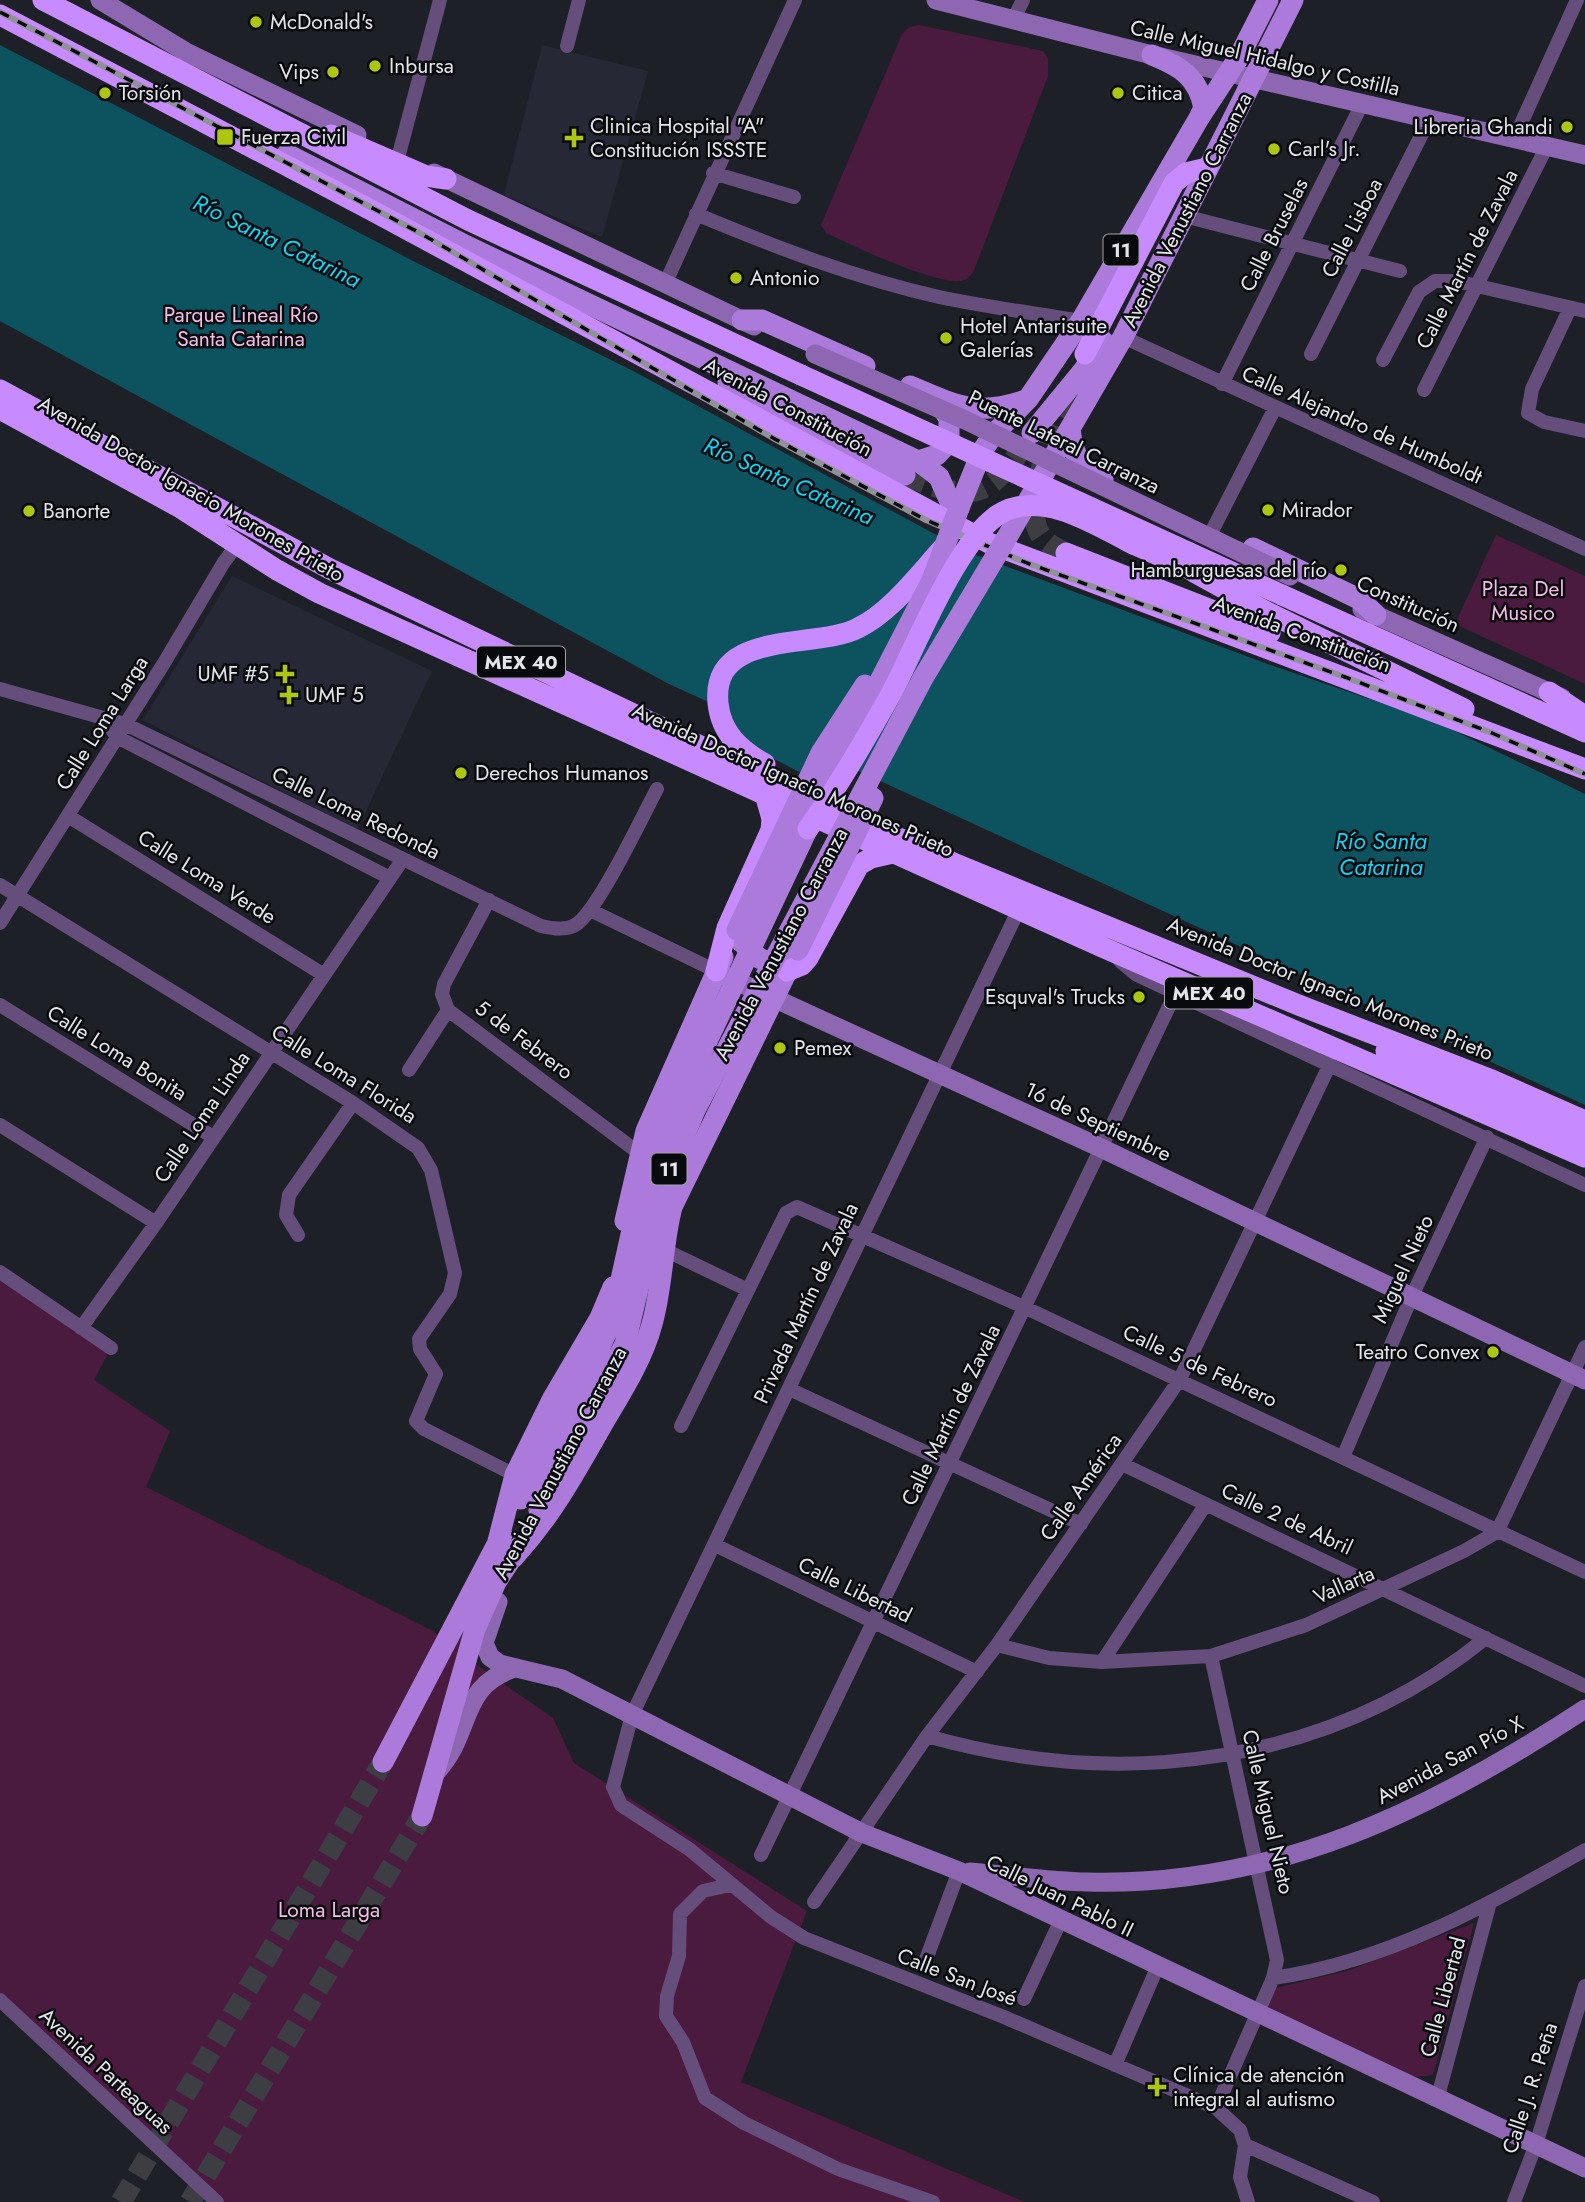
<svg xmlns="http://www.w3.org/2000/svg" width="1585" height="2202" viewBox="0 0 1585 2202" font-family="Jost,sans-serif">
<rect width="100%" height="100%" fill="#1e2027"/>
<path fill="#262835" d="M542 45 648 71 602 237 504 195Z
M232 576 432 671 357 830 143 720Z"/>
<path fill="#4b1a3f" d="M919 25 1043 51 1048 58V76L973 273C970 275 968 279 964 280 944 289 849 244 826 233L821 225 902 34 909 27Z
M1496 535 1585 576V684L1455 624Z
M0 1272 111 1348 94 1380 170 1431 146 1487 433 1631 448 1645 468 1612 458 1652 553 1718 574 1763 807 1911 741 2082 1025 2202H225L0 1993Z
M1474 1923 1433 2075 1414 2077 1265 2005 1267 1990 1347 1971Z"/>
<path fill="#0c535f" d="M0 45 419 264 635 372 968 552 1262 662 1436 722 1585 794V1105L815 751 803 774 763 753 726 726 724 709 669 684 0 321Z
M987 322 1003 323 1006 328 1003 336 985 330Z"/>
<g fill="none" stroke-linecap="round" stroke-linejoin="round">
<path stroke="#3c3e44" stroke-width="21" stroke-dasharray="21 10" stroke-linecap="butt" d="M905 475C976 506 991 497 1032 433
M121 2202 383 1762
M190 2202 422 1816"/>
<path stroke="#3c3e44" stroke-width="21" stroke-dasharray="21 10" stroke-linecap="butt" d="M1066 553C1056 548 1046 544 1040 534 1020 503 1059 419 1072 387"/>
<path stroke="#654e7c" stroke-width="14" d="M1013 20 1023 0
M567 46 579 0
M1515 137 1577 0
M399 154 440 0
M713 173 794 197
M696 214C775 247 855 278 939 297 986 307 1034 313 1081 321
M1184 216 1400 271
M665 284 795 0
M1570 308 1532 389 1528 413 1544 422 1585 431
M1123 337 1585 549
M1311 354 1429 120
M1383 360 1419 292 1435 281H1456L1585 311
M1222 384 1362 104
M1424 390 1547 146
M1213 529 1275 408
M0 689 125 724 541 926C554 929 568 931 578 923 601 904 641 819 657 789
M113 731 117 737 390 878
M68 816 324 975
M0 885 353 1103 418 1148 431 1170 455 1273 450 1294 419 1339 420 1349 436 1374 416 1421 424 1429 515 1475
M489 900 444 984 442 994 448 1010 639 1153
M1019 909 632 1715 613 1787 621 1805 689 1849 771 1917 804 1938 1004 2017 1216 2108 1240 2130 1245 2145 1373 2202
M590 910 716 971
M0 923 164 663 224 562 237 545
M1120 961 1137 975 1585 1185
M0 1005 213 1137
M409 1070 448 1010
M0 1125 156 1223
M298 1235 286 1215 289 1195 353 1103
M663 1249 748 1290
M0 1272 111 1348
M81 1328 156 1223 403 859
M789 1389 1081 1524
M681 1426 786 1213 797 1207 1026 1308 1585 1572
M1343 1457 1412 1296 1487 1137
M1122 1464 1585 1686
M715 1545 977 1672
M997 1645 1049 1658 1102 1662 1211 1656 1306 1625 1464 1551 1497 1532 1585 1347
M1211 1656 1277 1960 1273 1978 1216 2108
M1102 1662 1206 1504
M927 1736C1120 1791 1327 1766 1486 1638
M761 1855 1176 992
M730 1885 703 1891 680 1914 679 1956 667 1996 666 2016 683 2042 705 2098 744 2123 838 2169 933 2202
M814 1902 927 1736 997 1645 1180 1379 1330 1064
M925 1962 959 1871
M1273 1978C1386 1962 1487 1906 1585 1850
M1024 1999 1060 1922
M0 2000 217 2202
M1115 2065 1157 1968
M1437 2100 1489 1906
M1245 2145 1240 2177 1248 2202
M1514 2202 1536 2144 1585 1986"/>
<path stroke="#8d67b1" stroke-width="19" d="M100 0 186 52 357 135
M936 0 1152 55 1585 155
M434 173 754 326
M1362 609 1562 698
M721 974 1099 1147 1585 1380
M498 1602 484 1643 490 1657 500 1664 562 1679 862 1833 959 1871 1585 2168
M437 1771C473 1732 458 1686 515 1668
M970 1872C1009 1875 1048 1881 1087 1882 1276 1887 1431 1810 1585 1709"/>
<path stroke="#ab7ada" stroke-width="21" d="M1152 55C1180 66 1198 77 1204 108L1200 116
M287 154 469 247 918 461 939 477 951 504
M742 320H762L865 366
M728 383 905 475
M910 386C957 406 977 417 1026 400
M1070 429C1073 455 1080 468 1103 480
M1032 433 1083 371 1103 341
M918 461 937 455 949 442V418L936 399
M959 508 982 451 994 434 1028 399 1081 321 1199 118 1239 57 1268 0
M1006 539 1123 337 1293 0
M1253 548 1359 599 1376 615
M734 935 759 958 787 971
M625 1221 646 1131 723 957
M497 1545 515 1475 553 1398 600 1318 613 1287
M513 1558C554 1513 575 1472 605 1420 623 1390 643 1358 652 1324 663 1285 662 1246 672 1207L795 955
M383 1762 502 1535
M422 1816 475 1629 496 1582 519 1547"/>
<path stroke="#c78bff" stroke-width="21" d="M43 0 468 220 801 375
M0 15 371 210 989 543 1585 769
M331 135 426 176 446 179
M1085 354 1174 183 1186 173 1207 168
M0 390 330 569 780 784 958 865 1301 1006 1492 1080 1585 1121
M0 409 179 507 277 570 319 593 1102 947 1585 1157
M1133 544 1205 576
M1066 553 1270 633
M1194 572 1265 611 1464 709
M1282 595 1585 732
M1549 692 1585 716
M765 764C740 750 721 733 718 703 711 628 816 650 858 628 891 612 919 574 944 547
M716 971 727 928 771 830 772 819 765 794
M787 971 802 965 808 958 859 865 871 858 893 853
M1386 1051 1585 1141"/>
<defs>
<path id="rail" d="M0 12 420 233 773 438 926 520 1027 563 1345 677 1492 733 1585 774"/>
</defs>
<use href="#rail" stroke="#919298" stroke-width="6"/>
<use href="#rail" stroke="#090a0d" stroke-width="3.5" stroke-dasharray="10" stroke-linecap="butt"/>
<path stroke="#8d67b1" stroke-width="19" d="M815 354 965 420 1290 576"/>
<path stroke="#ab7ada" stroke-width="21" d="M737 930 821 753 865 685
M798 950 873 798
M521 1499 590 1369 612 1320 638 1203 663 1134 853 733 932 580 959 508
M539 1510 625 1344 661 1192 695 1110 923 678 1006 539"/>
<path stroke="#c78bff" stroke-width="21" d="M801 375 1282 595
M808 829C839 785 866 739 892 692 915 649 960 533 1003 512 1045 491 1096 525 1133 544"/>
</g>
<g fill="#acc612" stroke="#090a0d" stroke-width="2.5">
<circle cx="256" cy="22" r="7"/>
<circle cx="375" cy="66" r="7"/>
<circle cx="333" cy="72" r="7"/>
<circle cx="105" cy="93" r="7"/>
<circle cx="1118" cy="93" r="7"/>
<circle cx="1567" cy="127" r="7"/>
<rect x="216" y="128" width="18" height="18" rx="3.5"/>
<path d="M570.5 127.5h7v7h7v7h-7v7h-7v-7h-7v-7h7z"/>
<circle cx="1274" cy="149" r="7"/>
<circle cx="736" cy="278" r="7"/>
<circle cx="946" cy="338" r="7"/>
<circle cx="1268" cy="510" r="7"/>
<circle cx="29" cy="511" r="7"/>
<circle cx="1341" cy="570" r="7"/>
<path d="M281.5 663.5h7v7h7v7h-7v7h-7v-7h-7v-7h7z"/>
<path d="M285.5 684.5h7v7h7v7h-7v7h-7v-7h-7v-7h7z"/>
<circle cx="461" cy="773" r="7"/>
<circle cx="1139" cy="997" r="7"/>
<circle cx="780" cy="1048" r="7"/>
<circle cx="1493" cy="1352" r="7"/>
<path d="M1153.5 2076.5h7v7h7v7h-7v7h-7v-7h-7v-7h7z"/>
</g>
<g text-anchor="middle" stroke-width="5" stroke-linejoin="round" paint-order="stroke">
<g fill="#090a0d" stroke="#a2a3a8" stroke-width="2">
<rect x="1103.5" y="234.5" width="35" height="31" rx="5"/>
<rect x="477" y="646.5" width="88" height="31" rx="5"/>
<rect x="1165" y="977.5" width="88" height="31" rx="5"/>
<rect x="651.5" y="1153.5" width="35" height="31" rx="5"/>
</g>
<g font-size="19" font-weight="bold" fill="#e4e5ea">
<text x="1121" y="257">11</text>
<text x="521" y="669">MEX 40</text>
<text x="1209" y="1000">MEX 40</text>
<text x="669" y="1176">11</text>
</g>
<g font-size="21" fill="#e4e5ea" stroke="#090a0d" text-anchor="start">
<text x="270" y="29">McDonald's</text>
<text x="389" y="73">Inbursa</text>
<text x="319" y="79" text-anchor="end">Vips</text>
<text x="119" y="100">Torsión</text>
<text x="1132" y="100">Citica</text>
<text x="590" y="133">Clinica Hospital "A"<tspan x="590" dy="24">Constitución ISSSTE</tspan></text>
<text x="1553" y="134" text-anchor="end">Libreria Ghandi</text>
<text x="241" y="144">Fuerza Civil</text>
<text x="1288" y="156">Carl's Jr.</text>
<text x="750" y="285">Antonio</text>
<text x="960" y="333">Hotel Antarisuite<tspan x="960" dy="24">Galerías</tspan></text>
<text x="1282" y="517">Mirador</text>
<text x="43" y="518">Banorte</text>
<text x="1327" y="577" text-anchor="end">Hamburguesas del río</text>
<text x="269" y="681" text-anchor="end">UMF #5</text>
<text x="305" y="702">UMF 5</text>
<text x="475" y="780">Derechos Humanos</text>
<text x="1125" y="1004" text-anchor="end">Esquval's Trucks</text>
<text x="794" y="1055">Pemex</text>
<text x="1479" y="1359" text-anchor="end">Teatro Convex</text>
<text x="1173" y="2082">Clínica de atención<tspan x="1173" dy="24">integral al autismo</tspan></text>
</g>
<g font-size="21" fill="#e4e5ea" stroke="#090a0d">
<text transform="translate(1265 58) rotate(13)" y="7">Calle Miguel Hidalgo y Costilla</text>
<text transform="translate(1187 210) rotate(-63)" y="7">Avenida Venustiano Carranza</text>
<text transform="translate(1352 228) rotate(-63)" y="7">Calle Lisboa</text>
<text transform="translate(1274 235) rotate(-63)" y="7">Calle Bruselas</text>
<text transform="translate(1467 259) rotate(-63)" y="7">Calle Martín de Zavala</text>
<text transform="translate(788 407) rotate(28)" y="7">Avenida Constitución</text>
<text transform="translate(1362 425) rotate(24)" y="7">Calle Alejandro de Humboldt</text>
<text transform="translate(1064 442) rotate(26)" y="7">Puente Lateral Carranza</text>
<text transform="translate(191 489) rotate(30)" y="7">Avenida Doctor Ignacio Morones Prieto</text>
<text transform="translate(1408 604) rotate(24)" y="7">Constitución</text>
<text transform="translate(1302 634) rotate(20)" y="7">Avenida Constitución</text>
<text transform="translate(102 723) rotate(-58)" y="7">Calle Loma Larga</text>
<text transform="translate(793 780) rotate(24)" y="7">Avenida Doctor Ignacio Morones Prieto</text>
<text transform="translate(356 813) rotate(26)" y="7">Calle Loma Redonda</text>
<text transform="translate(207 877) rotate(32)" y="7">Calle Loma Verde</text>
<text transform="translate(781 944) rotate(-62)" y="7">Avenida Venustiano Carranza</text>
<text transform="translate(1330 989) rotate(22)" y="7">Avenida Doctor Ignacio Morones Prieto</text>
<text transform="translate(524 1040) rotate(37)" y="7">5 de Febrero</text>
<text transform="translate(117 1053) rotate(32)" y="7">Calle Loma Bonita</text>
<text transform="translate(344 1074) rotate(32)" y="7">Calle Loma Florida</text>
<text transform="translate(202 1117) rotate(-56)" y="7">Calle Loma Linda</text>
<text transform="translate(1098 1122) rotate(25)" y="7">16 de Septiembre</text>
<text transform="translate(1403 1269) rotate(-65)" y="7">Miguel Nieto</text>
<text transform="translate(806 1303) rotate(-65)" y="7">Privada Martín de Zavala</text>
<text transform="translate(1200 1366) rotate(25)" y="7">Calle 5 de Febrero</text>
<text transform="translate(951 1415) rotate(-64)" y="7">Calle Martín de Zavala</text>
<text transform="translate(560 1463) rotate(-62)" y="7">Avenida Venustiano Carranza</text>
<text transform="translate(1081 1487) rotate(-55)" y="7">Calle América</text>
<text transform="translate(1287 1519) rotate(25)" y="7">Calle 2 de Abril</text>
<text transform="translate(1344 1585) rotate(-24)" y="7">Vallarta</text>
<text transform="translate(855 1590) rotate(26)" y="7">Calle Libertad</text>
<text transform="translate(1450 1760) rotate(-28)" y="7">Avenida San Pío X</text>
<text transform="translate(1268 1812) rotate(77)" y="7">Calle Miguel Nieto</text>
<text transform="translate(1060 1896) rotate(26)" y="7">Calle Juan Pablo II</text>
<text transform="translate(957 1977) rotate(21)" y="7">Calle San José</text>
<text transform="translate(1443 1997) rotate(-75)" y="7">Calle Libertad</text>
<text transform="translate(106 2071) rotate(43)" y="7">Avenida Parteaguas</text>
<text transform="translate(1530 2088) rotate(-72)" y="7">Calle J. R. Peña</text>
</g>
<g font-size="21" fill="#f6bce4" stroke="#090a0d">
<text x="241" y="322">Parque Lineal Río<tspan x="241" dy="24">Santa Catarina</tspan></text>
<text x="1523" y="596">Plaza Del<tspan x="1523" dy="24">Musico</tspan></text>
<text x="329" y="1917">Loma Larga</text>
</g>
<g font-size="23" font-style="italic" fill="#08d9f8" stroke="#090a0d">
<text transform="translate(277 241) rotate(26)" y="8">Río Santa Catarina</text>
<text transform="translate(789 481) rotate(24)" y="8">Río Santa Catarina</text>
<text x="1381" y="849">Río Santa<tspan x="1381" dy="26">Catarina</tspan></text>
</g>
</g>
</svg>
